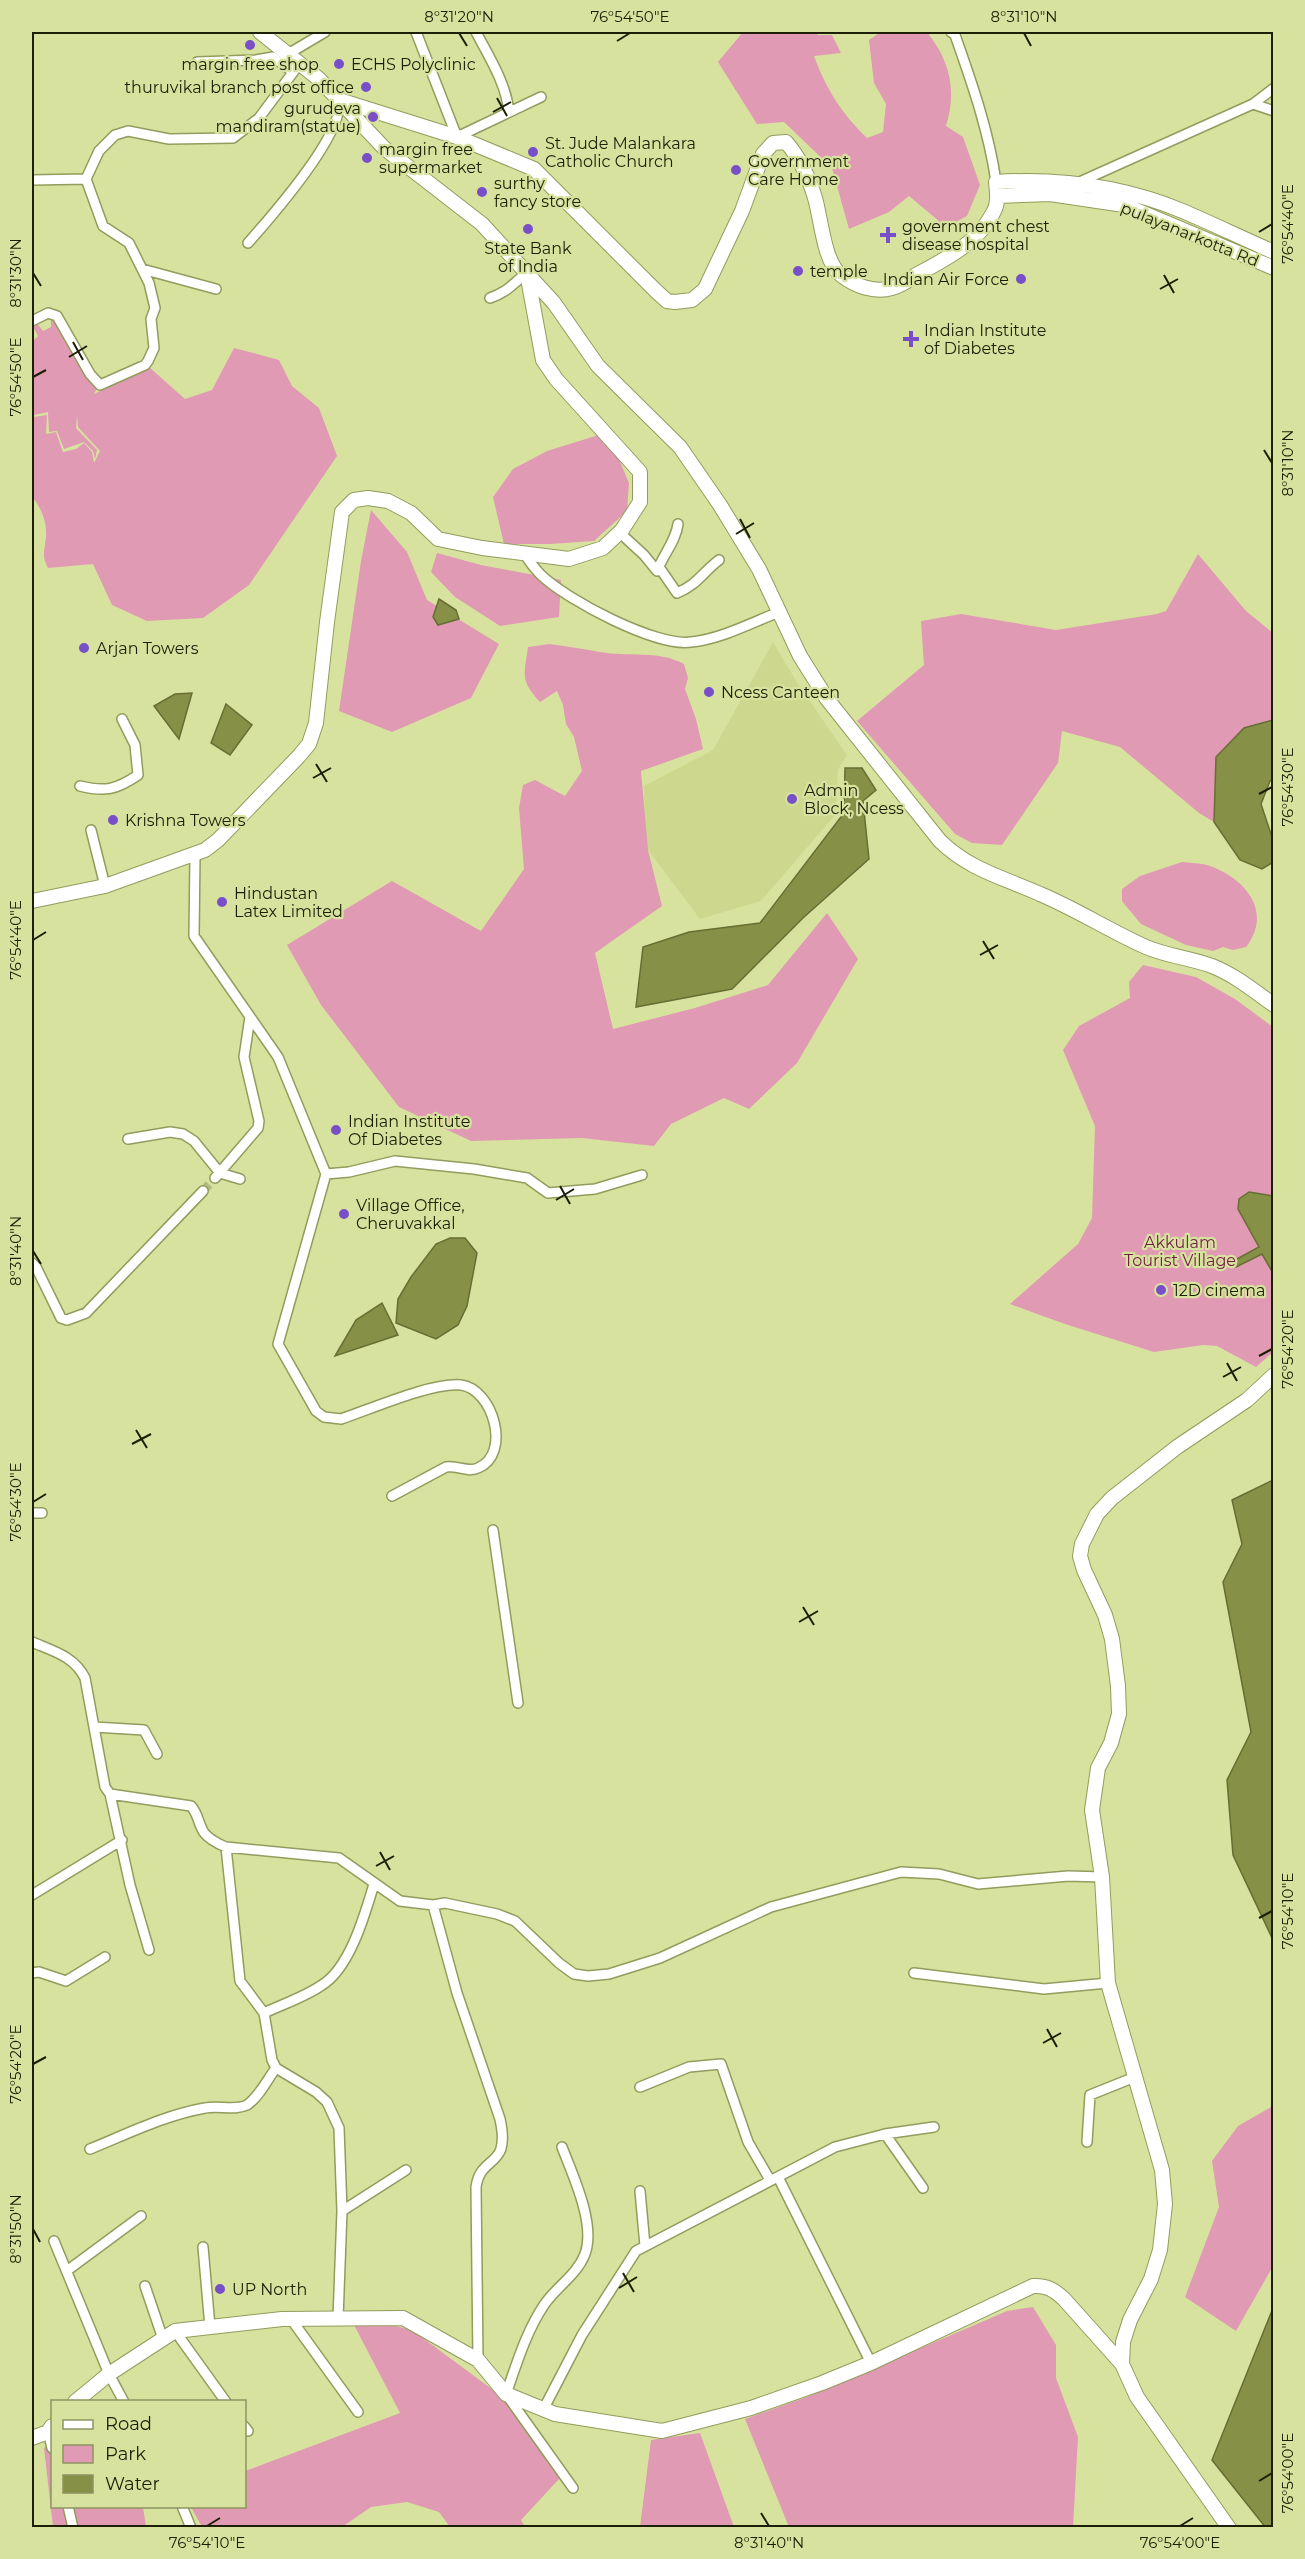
<svg xmlns="http://www.w3.org/2000/svg" width="1305" height="2559" viewBox="0 0 1305 2559" font-family="Montserrat,sans-serif">
<rect width="100%" height="100%" fill="#d8e29f"/>
<path fill="#cdd88e" d="M773 642 798 684 847 755 838 770 836 814 761 901 700 919 645 846 644 786 713 750Z"/>
<path fill="#e09ab4" d="M743 32H814L818 35H832L841 53 814 56C826 89 842 114 867 138L883 132 886 104 874 83 869 40 881 32H927C950 61 957 90 946 126L963 137 980 185 967 216 946 227 909 196 889 212 849 229 832 168 784 122 757 124 718 62Z
M53 317 96 390 94 394 149 367 185 399 212 390 234 348 279 360 292 386 319 408 337 456 249 585 203 618 147 621 112 605 93 564 48 568C41 556 45 550 46 536 47 522 41 507 32 497V412L33 417 47 415 46 434 56 432 63 452 76 449 84 443 92 452 94 463 100 451 78 427 77 416 76 428 97 450 95 459 93 451 84 442 64 449 57 431 49 432 48 412 34 415 32 400V336L34 340 38 336 32 325 36 322 43 331 51 327V319Z
M602 434 616 452 629 483 627 511 594 541 550 544H504L493 497 513 469 547 451Z
M371 510 407 552 427 600 499 644 471 698 392 732 339 711 361 561Z
M437 553 481 565 561 580 559 617 500 626 455 597 431 572Z
M1198 554 1246 611 1273 633V720L1244 728 1216 757 1214 822 1199 813 1120 747 1062 731 1058 763 1002 845 972 843 955 834 857 721 924 665 921 621 961 614 1056 630 1157 614 1166 611Z
M549 644C567 646 583 649 600 652 628 657 659 650 684 664L688 678 685 689 696 719 703 749 641 771 648 850 662 906 595 953 613 1029 695 1008 768 985 827 913 858 959 797 1063 749 1109 724 1098 671 1124 654 1146 582 1138 471 1141 399 1107 321 1005 287 945 392 881 481 931 524 869 519 808 523 785 535 780 565 796 582 771 574 737 566 724 563 705 557 691 540 702C520 680 524 676 528 647Z
M1182 862C1191 863 1202 863 1210 866 1246 879 1273 912 1246 947L1233 950 1223 947 1213 951 1186 945 1141 924 1122 901V889L1140 876Z
M1143 965 1196 977 1235 999 1273 1027V1352L1256 1367 1217 1346 1203 1345 1154 1352 1065 1324 1010 1304 1078 1244 1092 1218 1095 1126 1063 1050 1079 1026 1130 998 1129 982Z
M1273 2106V2266L1236 2331 1185 2297 1219 2207 1212 2161 1238 2126Z
M1033 2307 1056 2345V2378L1078 2437 1073 2528 789 2527 745 2419 807 2397 1007 2311Z
M379 2322 412 2330 508 2401 560 2478 521 2520 525 2527H450L439 2512 407 2502 371 2507 342 2527H202L191 2507 244 2506 245 2471 400 2413 354 2325Z
M700 2433 734 2527H640L651 2440Z
M52 2442V2506L143 2507 146 2527H53L44 2448Z"/>
<path fill="#879047" stroke="#676e33" stroke-width="1.5" d="M439 599 456 610 459 619 438 625 433 617Z
M192 693 179 739 154 706 175 694Z
M226 704 252 725 230 755 211 743Z
M1273 720V780L1270 781 1261 804 1272 837V863L1262 869 1240 860 1214 822 1216 757 1244 728Z
M845 768H862L876 790 863 801 869 859 803 918 732 989 636 1007 643 947 689 932 760 923 844 813Z
M1249 1192 1273 1196V1273L1262 1254 1236 1267 1233 1261 1259 1247 1238 1209 1239 1199Z
M450 1238H465L477 1253 467 1306 458 1325 436 1339 396 1323 398 1299 411 1277 436 1244Z
M382 1303 398 1335 335 1356 356 1320Z
M1273 1480V1940L1233 1855 1227 1780 1251 1732 1223 1582 1242 1544 1232 1500Z
M1273 2308 1274 2527 1266 2528 1212 2460Z"/>
<g fill="none" stroke-linecap="round" stroke-linejoin="round">
<path stroke="#b2bb80" stroke-width="9" stroke-dasharray="9 4.5" stroke-linecap="butt" d="M203 1191 215 1178"/>
<defs>
<path id="street" d="M416 32 457 137 541 97
M476 32C489 57 506 83 509 112
M951 32 955 35C972 83 989 132 996 182
M288 54 325 32
M197 62 256 60 273 57 293 72
M1253 104 1274 111
M86 179 99 151 115 135 128 131 169 139 233 138 259 118 300 63
M32 180 86 179
M1075 184 1253 104 1274 88
M248 243C271 217 343 135 339 102
M142 269 216 289
M490 298C508 292 512 284 527 273
M32 321 48 313 57 316 90 374 100 385 145 365 148 361 154 348 151 319 155 308 149 283 129 243 103 226 86 179
M619 532 644 555 657 571C663 555 676 541 678 524
M524 553C529 561 535 569 541 575 567 600 656 647 691 642 721 639 751 623 779 612
M659 567 677 593C697 585 702 573 719 560
M80 786C105 792 116 790 138 775L135 745 122 719
M91 830 105 886
M195 855 194 936 278 1057 326 1174 349 1172 395 1161 474 1169 527 1178 548 1193 595 1189 642 1175
M128 1139 170 1132 183 1134 194 1141 220 1173 240 1179
M326 1174 278 1344 316 1411 324 1417 341 1419C371 1409 432 1382 461 1385 493 1389 512 1454 478 1468 468 1473 457 1465 446 1467L392 1496
M215 1178 258 1128 259 1121 244 1057 250 1017
M32 1263 36 1267 61 1318 67 1320 86 1313 203 1191
M32 1513H42
M493 1530 518 1703
M32 1642C53 1651 74 1656 85 1678L105 1787 110 1794 191 1806C198 1814 197 1819 202 1829 205 1837 218 1844 226 1847L339 1858 400 1901 433 1905 445 1903 497 1914 515 1921 559 1963 574 1974 588 1976 609 1974 660 1958 771 1907 901 1872 939 1874 978 1884 1068 1876 1102 1877
M94 1727 144 1730 157 1754
M110 1794 130 1885 149 1950
M226 1847 240 1981 264 2013
M32 1895 122 1840
M433 1905 457 1993 500 2119C511 2170 481 2153 476 2187L478 2360
M32 1973 39 1972 66 1981 105 1957
M914 1973 1044 1989 1108 1983
M640 2087 689 2067 721 2064 748 2142 770 2180
M885 2134 923 2188
M1087 2142 1090 2095 1135 2077
M562 2147C573 2176 596 2224 585 2254 577 2275 556 2287 544 2305 526 2332 517 2363 506 2394L573 2488
M90 2149C127 2134 165 2115 205 2108 218 2105 235 2111 247 2105 259 2097 267 2080 276 2068
M778 2177 871 2363
M640 2191 645 2246
M342 2211 406 2170
M54 2241 109 2374 124 2402
M203 2247 210 2327
M68 2270 141 2216
M145 2286 163 2339
M291 2319 358 2412
M338 2319 342 2211 339 2128 327 2102 316 2092 276 2068 272 2060 264 2013C283 2004 305 1997 322 1985 350 1968 365 1914 374 1884
M175 2331 226 2402
M543 2410 582 2335 636 2251 835 2147 885 2134 934 2127
M244 2426 248 2431
M48 2432 52 2448
M68 2506 73 2528
M182 2506 191 2528"/>
<path id="secondary" d="M260 32 319 79 384 148 482 224 554 303 598 366 680 447 720 505 759 569 800 656 827 699 940 841C970 870 1002 877 1040 894 1076 909 1110 931 1146 947 1167 956 1190 958 1212 966 1235 975 1254 991 1274 1005
M339 100 457 137 534 169 656 291 667 301 675 302 692 300 705 289 742 211 763 154 773 143 786 142C800 158 809 178 815 198 821 218 824 263 841 275 855 286 874 293 892 288 900 286 909 280 916 275 944 260 978 243 993 213 999 203 997 193 996 182 1060 178 1126 187 1185 212 1215 225 1244 239 1274 252
M998 196 1050 194 1124 205 1274 268
M32 901 105 886 205 850 218 840 299 756 309 744 316 723 327 622 342 512 354 500 368 498 388 501 411 513 438 539 482 548 569 559 603 548 622 530 640 502V472L556 379 543 360 527 273
M75 2402 109 2374 175 2331 282 2319 403 2318 478 2360 506 2394 555 2414 662 2431 751 2408 822 2383 871 2363 1033 2286C1047 2285 1054 2290 1064 2299L1122 2364
M32 2438 48 2432 52 2426
M1229 2528 1137 2397 1122 2364 1123 2342 1130 2320 1151 2279 1160 2250 1165 2204 1162 2170 1108 1983 1102 1877 1092 1810 1098 1768 1111 1743 1119 1714 1118 1686 1112 1639 1105 1615 1084 1570 1080 1556 1082 1544 1097 1514 1112 1498 1177 1447 1247 1400 1274 1375"/>
</defs>
<use href="#street" stroke="#929c5c" stroke-width="12"/>
<use href="#secondary" stroke="#929c5c" stroke-width="16"/>
<use href="#street" stroke="#fff" stroke-width="9"/>
<use href="#secondary" stroke="#fff" stroke-width="14"/>
</g>
<path fill="none" stroke="#1c1f05" stroke-width="2" d="M459 33 467 46M1024 33 1031 46M617 41 630 33M497 98 507 116M493 112 511 102M1259 232 1272 224M33 273 41 286M1164 275 1174 293M1160 289 1178 279M73 342 83 360M69 357 87 346M33 377 46 370M1264 450 1272 463M740 519 750 538M736 534 754 523M316 764 327 782M313 778 331 768M1259 794 1272 787M33 940 46 932M983 941 994 959M980 955 998 945M560 1186 570 1204M556 1200 574 1189M33 1251 41 1264M1259 1356 1272 1349M1227 1363 1237 1381M1223 1377 1241 1367M136 1430 147 1448M132 1444 151 1434M33 1502 46 1494M803 1607 814 1625M799 1622 818 1611M380 1852 390 1870M376 1866 394 1856M1259 1918 1272 1911M1047 2029 1057 2047M1043 2043 1061 2033M33 2064 46 2057M33 2229 40 2242M623 2273 634 2292M619 2288 637 2277M1259 2481 1272 2473M761 2513 769 2526M207 2526 220 2518M1180 2526 1193 2518"/>
<g fill="#784fc8" stroke="#d8e29f" stroke-width="2">
<circle cx="250" cy="45" r="6"/>
<circle cx="339" cy="64" r="6"/>
<circle cx="366" cy="87" r="6"/>
<circle cx="373" cy="117" r="6"/>
<circle cx="533" cy="152" r="6"/>
<circle cx="367" cy="158" r="6"/>
<circle cx="736" cy="170" r="6"/>
<circle cx="482" cy="192" r="6"/>
<circle cx="528" cy="229" r="6"/>
<path d="M885 226h6v6h6v6h-6v6h-6v-6h-6v-6h6z"/>
<circle cx="798" cy="271" r="6"/>
<circle cx="1021" cy="279" r="6"/>
<path d="M908 330h6v6h6v6h-6v6h-6v-6h-6v-6h6z"/>
<circle cx="84" cy="648" r="6"/>
<circle cx="709" cy="692" r="6"/>
<circle cx="792" cy="799" r="6"/>
<circle cx="113" cy="820" r="6"/>
<circle cx="222" cy="902" r="6"/>
<circle cx="336" cy="1130" r="6"/>
<circle cx="344" cy="1214" r="6"/>
<circle cx="1161" cy="1290" r="6"/>
<circle cx="220" cy="2289" r="6"/>
</g>
<g text-anchor="middle" stroke-width="4.5" stroke-linejoin="round" paint-order="stroke">
<g font-size="16" fill="#1c1f05" stroke="#d8e29f" text-anchor="start">
<text x="250" y="70" text-anchor="middle">margin free shop</text>
<text x="351" y="70">ECHS Polyclinic</text>
<text x="354" y="93" text-anchor="end">thuruvikal branch post office</text>
<text x="361" y="114" text-anchor="end">gurudeva<tspan x="361" dy="18">mandiram(statue)</tspan></text>
<text x="545" y="149">St. Jude Malankara<tspan x="545" dy="18">Catholic Church</tspan></text>
<text x="379" y="155">margin free<tspan x="379" dy="18">supermarket</tspan></text>
<text x="748" y="167">Government<tspan x="748" dy="18">Care Home</tspan></text>
<text x="494" y="189">surthy<tspan x="494" dy="18">fancy store</tspan></text>
<text x="902" y="232">government chest<tspan x="902" dy="18">disease hospital</tspan></text>
<text x="528" y="254" text-anchor="middle">State Bank<tspan x="528" dy="18">of India</tspan></text>
<text x="810" y="277">temple</text>
<text x="1009" y="285" text-anchor="end">Indian Air Force</text>
<text x="924" y="336">Indian Institute<tspan x="924" dy="18">of Diabetes</tspan></text>
<text x="96" y="654">Arjan Towers</text>
<text x="721" y="698">Ncess Canteen</text>
<text x="804" y="796">Admin<tspan x="804" dy="18">Block, Ncess</tspan></text>
<text x="125" y="826">Krishna Towers</text>
<text x="234" y="899">Hindustan<tspan x="234" dy="18">Latex Limited</tspan></text>
<text x="348" y="1127">Indian Institute<tspan x="348" dy="18">Of Diabetes</tspan></text>
<text x="356" y="1211">Village Office,<tspan x="356" dy="18">Cheruvakkal</tspan></text>
<text x="1173" y="1296">12D cinema</text>
<text x="232" y="2295">UP North</text>
</g>
<g font-size="16" fill="#1c1f05" stroke="#d8e29f">
<text transform="translate(1190 234) rotate(22)" y="6">pulayanarkotta Rd</text>
</g>
<g font-size="16" fill="#741d47" stroke="#d8e29f">
<text x="1180" y="1248">Akkulam<tspan x="1180" dy="18">Tourist Village</tspan></text>
</g>
</g>
<rect width="1305" height="2559" fill="none" stroke="#d8e29f" stroke-width="66"/>
<rect x="51" y="2400" width="195" height="108" fill="#d8e29f" stroke="#8d9461" stroke-width="1.5"/>
<rect x="63" y="2420" width="30" height="9" fill="#ffffff" stroke="#8d9461" stroke-width="1.5"/>
<text x="105" y="2430" font-size="18" fill="#1c1f05">Road</text>
<rect x="63" y="2445" width="30" height="18" fill="#e09ab4" stroke="#8d9461" stroke-width="1.5"/>
<text x="105" y="2460" font-size="18" fill="#1c1f05">Park</text>
<rect x="63" y="2475" width="30" height="18" fill="#879047" stroke="#8d9461" stroke-width="1.5"/>
<text x="105" y="2490" font-size="18" fill="#1c1f05">Water</text>
<rect x="33" y="33" width="1239" height="2493" fill="none" stroke="#1c1f05" stroke-width="2"/>
<g font-size="15" text-anchor="middle" fill="#1c1f05">
<text x="459" y="22">8°31'20"N</text>
<text x="630" y="22">76°54'50"E</text>
<text x="1024" y="22">8°31'10"N</text>
<text transform="translate(1288 224) rotate(-90)" y="5">76°54'40"E</text>
<text transform="translate(16 273) rotate(-90)" y="5">8°31'30"N</text>
<text transform="translate(16 377) rotate(-90)" y="5">76°54'50"E</text>
<text transform="translate(1288 463) rotate(-90)" y="5">8°31'10"N</text>
<text transform="translate(1288 787) rotate(-90)" y="5">76°54'30"E</text>
<text transform="translate(16 940) rotate(-90)" y="5">76°54'40"E</text>
<text transform="translate(16 1251) rotate(-90)" y="5">8°31'40"N</text>
<text transform="translate(1288 1349) rotate(-90)" y="5">76°54'20"E</text>
<text transform="translate(16 1502) rotate(-90)" y="5">76°54'30"E</text>
<text transform="translate(1288 1911) rotate(-90)" y="5">76°54'10"E</text>
<text transform="translate(16 2064) rotate(-90)" y="5">76°54'20"E</text>
<text transform="translate(16 2229) rotate(-90)" y="5">8°31'50"N</text>
<text transform="translate(1288 2473) rotate(-90)" y="5">76°54'00"E</text>
<text x="207" y="2548">76°54'10"E</text>
<text x="769" y="2548">8°31'40"N</text>
<text x="1180" y="2548">76°54'00"E</text>
</g>
</svg>
